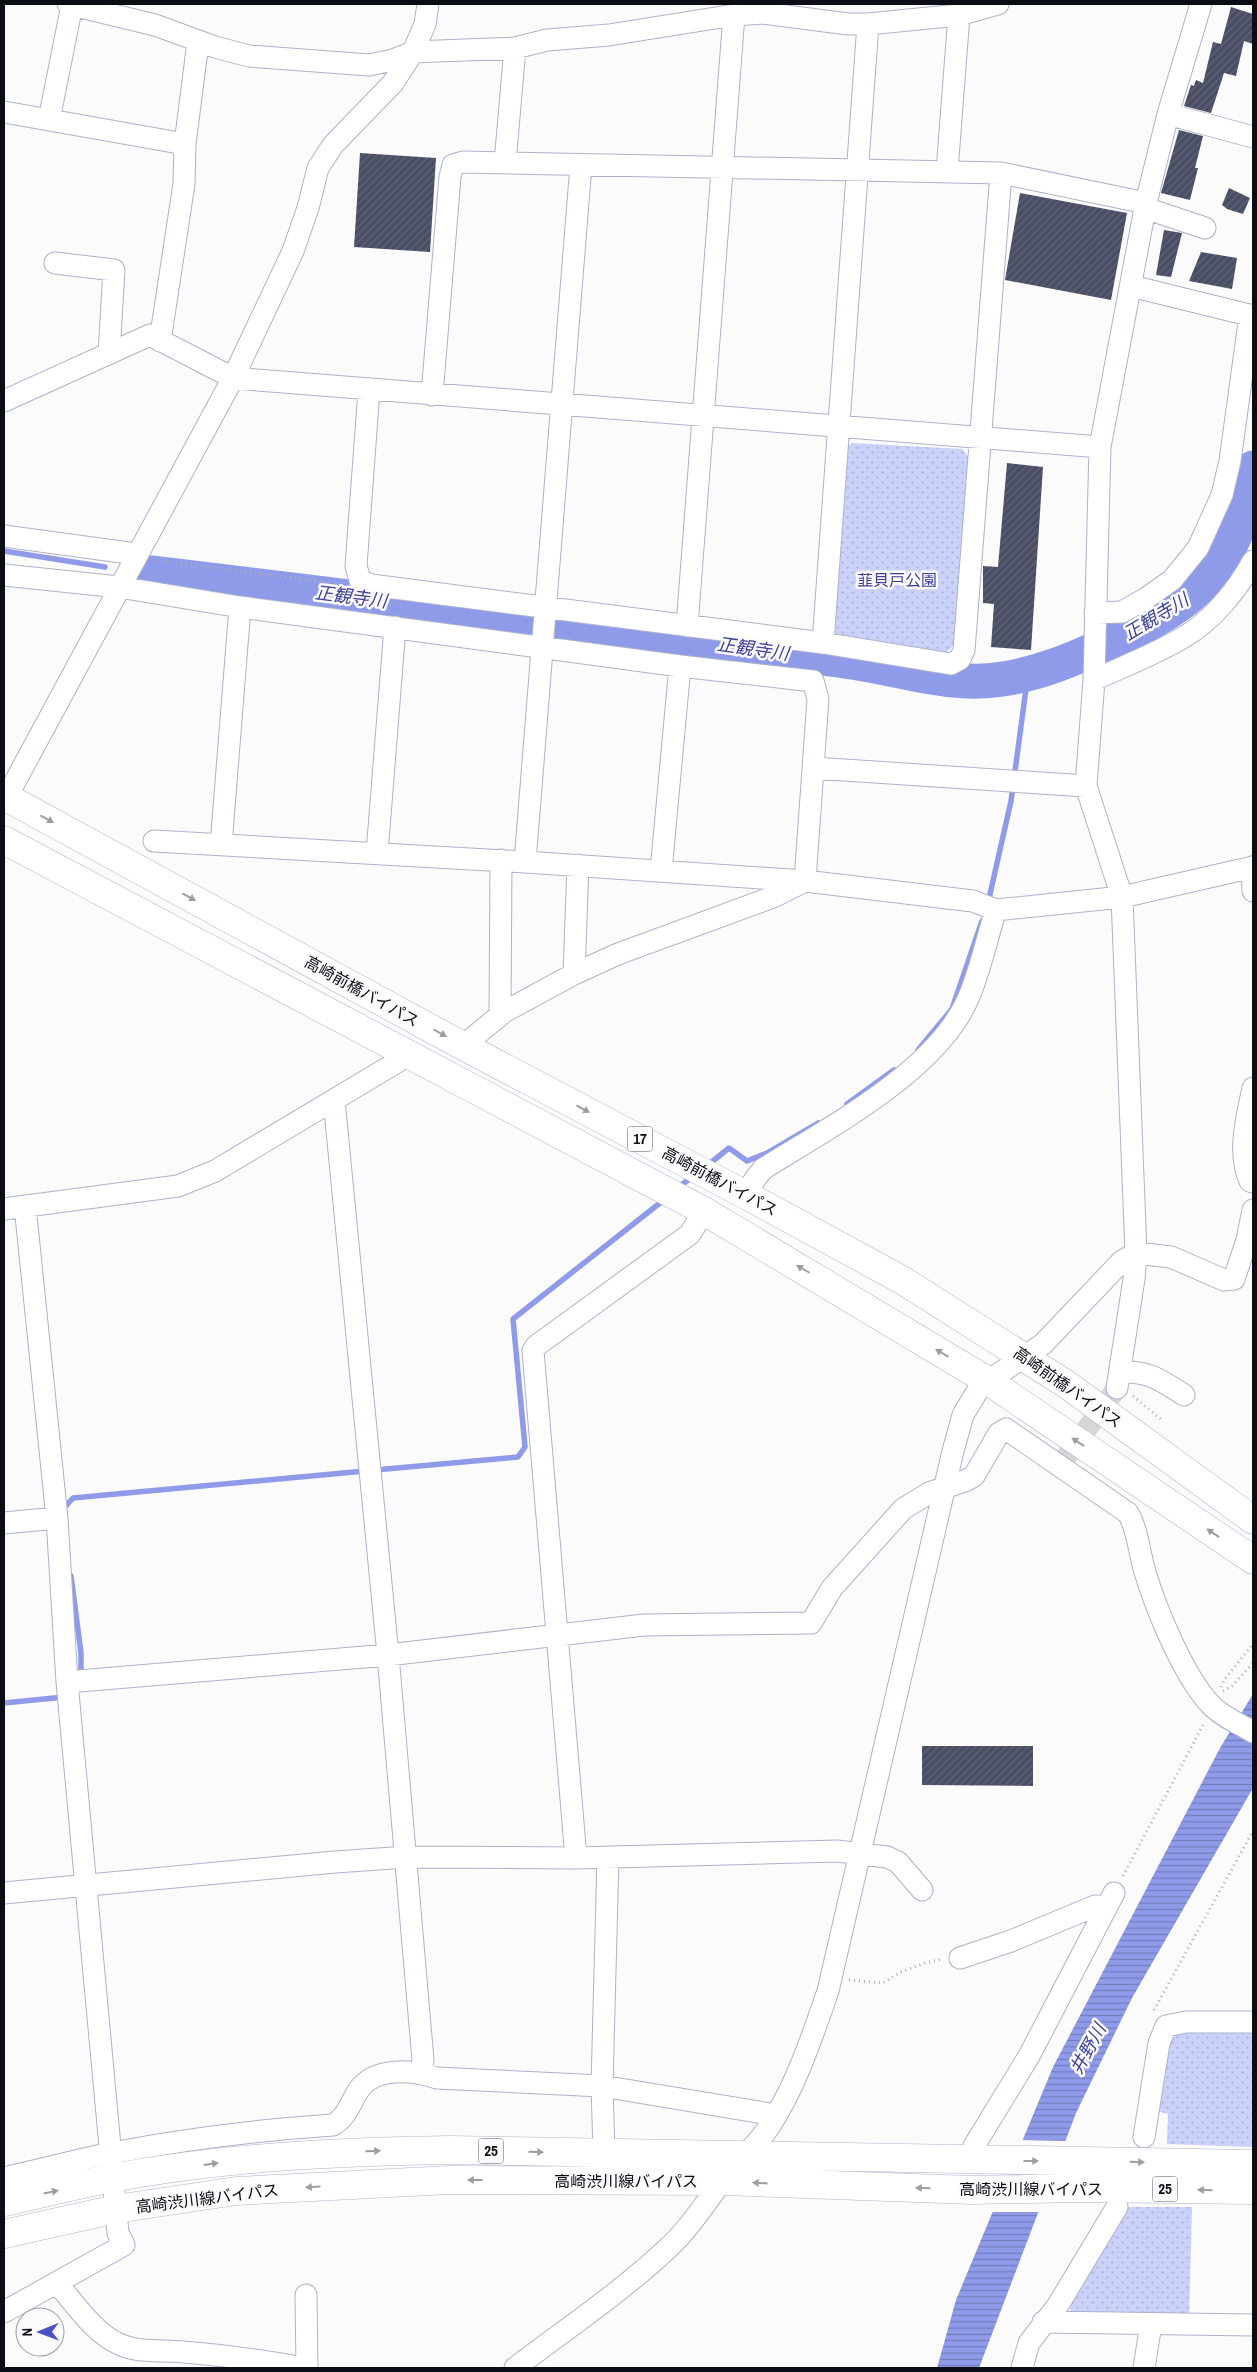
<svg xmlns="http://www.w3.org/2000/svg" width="1257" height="2372" viewBox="0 0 1257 2372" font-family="'Archivo Narrow','Noto Sans JP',sans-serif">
<defs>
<pattern id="grass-dots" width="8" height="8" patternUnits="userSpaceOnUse" patternTransform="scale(1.25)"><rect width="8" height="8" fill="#cad2fa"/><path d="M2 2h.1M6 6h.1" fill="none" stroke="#acb3d5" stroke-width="1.8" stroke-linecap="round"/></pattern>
<pattern id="water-rules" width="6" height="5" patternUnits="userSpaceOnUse" patternTransform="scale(1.25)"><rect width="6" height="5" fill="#8f9be9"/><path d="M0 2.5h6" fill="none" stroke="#737dbc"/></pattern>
<pattern id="building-hatch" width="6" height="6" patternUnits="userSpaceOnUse" patternTransform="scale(1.25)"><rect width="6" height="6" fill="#4a4e64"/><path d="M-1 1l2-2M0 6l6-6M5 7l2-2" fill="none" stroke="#606375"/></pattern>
</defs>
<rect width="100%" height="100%" fill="#fbfbfb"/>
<path fill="url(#grass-dots)" d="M852 443 962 449 969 458 956 644 945 653 839 639 831 628 844 450Z
M1253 2028V2147L1167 2144 1168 2114 1157 2111 1172 2033Z
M1127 2207H1192L1189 2319 1073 2314 1068 2306Z"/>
<path fill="url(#water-rules)" d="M1253 1694V1788L1132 1998 1076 2113 979 2368H937L956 2300 1053 2067 1220 1748Z"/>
<path fill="#fbfbfb" d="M1019 2140 1068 2141 1041 2212H990Z"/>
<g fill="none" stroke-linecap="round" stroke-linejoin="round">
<path stroke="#8f9be9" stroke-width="5.5" d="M4 551 105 567
M988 903 1011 801 1028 674
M918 1050 952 1009 982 921
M847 1104 894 1070
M708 1165 729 1148 747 1161 767 1153 818 1123
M678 1188 694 1175
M375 1470 518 1457 525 1447 513 1319 665 1199
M65 1512 64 1508 73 1498 365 1471
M71 1576 81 1653V1676
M4 1703 64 1697"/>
<path stroke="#8f9be9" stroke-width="35" d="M151 573C351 597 550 621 750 648 786 653 822 657 858 663 907 671 953 687 1003 679 1040 673 1072 660 1106 644 1196 605 1238 568 1253 468"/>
</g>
<path fill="url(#building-hatch)" d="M1231 7 1253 14V44L1244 41 1236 76 1224 73 1211 113 1184 106 1191 85 1194 86 1196 80 1203 83 1213 42 1221 44Z
M1179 130 1203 136 1195 168H1198L1190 200 1161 193Z
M360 153 436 158 430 252 354 247Z
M1229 188 1250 198 1243 214 1227 209 1222 205Z
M1020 193 1127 213 1111 300 1005 280Z
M1164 230 1182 233 1171 277 1156 275Z
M1201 252 1237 258 1232 289 1189 281Z
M1007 463 1043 467 1031 650 991 647 994 604 983 603V566L998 567Z
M922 1746H1033V1786L922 1785Z"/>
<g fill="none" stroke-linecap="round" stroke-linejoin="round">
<path stroke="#d7d7d8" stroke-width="21" stroke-dasharray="21 11" stroke-linecap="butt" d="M1064 1460 1117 1388"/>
<defs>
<path id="minor" d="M68 4 155 25 215 47 249 56 369 65 393 60 413 52 515 48 547 40 609 35 734 15 763 13 848 24H868L959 15 998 4
M4 112 185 144
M1168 114 1253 137
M49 120 72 5
M505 163 515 48
M947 171 959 15
M1145 208 1205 228
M55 263 114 270 109 353
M1131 286 1253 316
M160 341 184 184 185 144 198 42
M369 390 356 566 360 580 371 585 823 643 951 664 960 659 964 650 1001 173
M432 395 450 177 453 165 463 162 1001 173 1146 203
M4 401 150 335 233 378 1100 447
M4 536 136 554
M4 575 119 587 240 607 680 666 813 681 818 699 805 881 773 897 618 954 574 974 504 1012 463 1046
M1095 613 1122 612 1145 599 1172 580 1198 548 1222 495 1230 461 1250 315
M687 626 734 15
M823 643 868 24
M1094 680C1124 666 1156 654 1184 637 1212 621 1238 589 1253 561
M814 768 1086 786
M4 802 233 378 293 251 308 208 318 168 333 145 393 83 413 52 425 24 428 4
M154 841 525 862 805 881 973 901 996 910 1122 897 1253 867
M221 845 240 607
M377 853 395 627
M525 862 581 165
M1252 867 1253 891
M661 871 680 666
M574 974 578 865
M500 1015 501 860
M1253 1088C1247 1117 1237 1153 1250 1181L1253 1182
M334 1100 388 1655 423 2060 421 2073
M746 1195 755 1179 763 1169C828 1128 934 1073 967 1001 980 973 986 940 996 910
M4 1209 178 1186 215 1171 409 1055
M1121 1372C1150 1371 1160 1380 1184 1395
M1117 1388 1134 1279 1136 1253 1171 1257 1224 1280 1234 1279 1247 1240 1253 1210
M4 1523 57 1518
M67 1682 388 1655 644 1625 811 1623 832 1588 903 1509 929 1493 967 1480 974 1476 999 1433 1006 1429 1128 1513C1138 1530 1139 1552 1145 1572 1156 1609 1184 1677 1211 1705 1222 1717 1240 1724 1253 1732
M576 1858 533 1351 536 1346 690 1234 704 1211
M4 1893 335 1862 407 1857 576 1858 837 1851 887 1857 898 1862 922 1890
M960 1958 1011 1941 1095 1906H1107
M1144 2137 1159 2043 1166 2026 1186 2022H1253
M604 2153 602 2086 608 1857
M971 2160 974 2146 1029 2056 1114 1893
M4 2178C40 2170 76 2160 112 2153 185 2139 259 2130 333 2125 346 2118 350 2104 358 2091 374 2066 413 2070 437 2078L602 2086 776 2115
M57 2283C75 2304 94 2333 119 2344 138 2353 163 2350 183 2352 224 2355 264 2361 304 2368
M306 2295 307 2368
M4 2312 124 2245 118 2233 67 1682 57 1518 25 1206
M1043 2322 1253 2325
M515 2368C566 2329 620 2293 667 2249 689 2229 704 2205 722 2181 736 2162 756 2147 769 2127 796 2086 812 2037 828 1991L953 1451 963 1415 978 1390 988 1381 1043 1344 1122 1261 1136 1253 1122 897 1086 786 1094 680 1100 447 1146 203 1168 114 1201 4
M1022 2368 1029 2343 1058 2305 1117 2207
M1144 2368 1151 2324"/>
<path id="major" d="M4 2202C40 2194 76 2185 112 2178 223 2157 336 2152 449 2150L1253 2164
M4 2234 116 2209 236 2191 450 2180 723 2181 971 2190 1078 2188 1253 2190"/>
<path id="highway" d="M4 796 463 1046 746 1195 902 1280 1066 1384 1253 1520
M4 840 704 1211 988 1381 1253 1560"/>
</defs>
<use href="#minor" stroke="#adb2cb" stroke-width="23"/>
<use href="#major" stroke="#adb2cb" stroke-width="29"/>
<use href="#highway" stroke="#adb2cb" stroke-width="29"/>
<path stroke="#abacaf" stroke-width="3" stroke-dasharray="1 4" stroke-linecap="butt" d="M156 560 340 584
M1133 1396 1162 1420
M1221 1687 1224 1680 1253 1644
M1223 1691 1232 1686 1253 1663
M1123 1876 1203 1725
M849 1980 883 1983 901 1972 925 1963 942 1959
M1154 2010 1253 1831"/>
<use href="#minor" stroke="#fff" stroke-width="21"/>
<use href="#major" stroke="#fff" stroke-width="28"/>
<use href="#highway" stroke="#fff" stroke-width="28"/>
</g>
<defs><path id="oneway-solid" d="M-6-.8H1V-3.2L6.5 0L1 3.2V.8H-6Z" transform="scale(1.25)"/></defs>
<g fill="#9d9ea1">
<use href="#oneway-solid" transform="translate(47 819) rotate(29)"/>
<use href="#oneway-solid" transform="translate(189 897) rotate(29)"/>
<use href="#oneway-solid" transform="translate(440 1033) rotate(29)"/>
<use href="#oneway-solid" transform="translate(583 1109) rotate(28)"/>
<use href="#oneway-solid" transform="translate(803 1269) rotate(-150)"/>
<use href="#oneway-solid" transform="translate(942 1353) rotate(-149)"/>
<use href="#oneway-solid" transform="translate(1078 1442) rotate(-146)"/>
<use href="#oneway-solid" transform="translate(1213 1533) rotate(-146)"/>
<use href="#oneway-solid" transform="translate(373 2151) rotate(-1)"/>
<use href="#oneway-solid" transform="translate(536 2152) rotate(1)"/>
<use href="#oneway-solid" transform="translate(1031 2161)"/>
<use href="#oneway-solid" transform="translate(1137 2162) rotate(1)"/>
<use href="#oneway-solid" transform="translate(211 2164) rotate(-8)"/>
<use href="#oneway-solid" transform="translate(475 2180) rotate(-180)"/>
<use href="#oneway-solid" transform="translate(760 2183) rotate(-177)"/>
<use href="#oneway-solid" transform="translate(313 2187) rotate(177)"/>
<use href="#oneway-solid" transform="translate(923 2188) rotate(-178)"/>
<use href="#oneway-solid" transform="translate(1205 2190) rotate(-179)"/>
<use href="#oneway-solid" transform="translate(51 2192) rotate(-12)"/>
</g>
<g text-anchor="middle" stroke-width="5" stroke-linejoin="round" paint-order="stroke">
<g fill="#fbfbfb" stroke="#53545a" stroke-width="1">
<rect x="627.5" y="1126.5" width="25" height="25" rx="4"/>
<rect x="478.5" y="2138.5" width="25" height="25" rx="4"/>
<rect x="1152.5" y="2176.5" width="25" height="25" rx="4"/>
</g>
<g font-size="15" font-weight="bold" fill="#0b0d15">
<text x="640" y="1144">17</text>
<text x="491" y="2156">25</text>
<text x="1165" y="2194">25</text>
</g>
<g font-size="16" fill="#3d419c" stroke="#fbfbfb">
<text x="897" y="586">韮貝戸公園</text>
</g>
<g font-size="16" fill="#0b0d15" stroke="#fbfbfb">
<text transform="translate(362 991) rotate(29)" y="6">高崎前橋バイパス</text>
<text transform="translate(720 1181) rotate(28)" y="6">高崎前橋バイパス</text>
<text transform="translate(1068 1387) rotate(35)" y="6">高崎前橋バイパス</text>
<text x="626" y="2187">高崎渋川線バイパス</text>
<text x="1031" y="2195">高崎渋川線バイパス</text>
<text transform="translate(207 2198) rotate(-7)" y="6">高崎渋川線バイパス</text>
</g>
<g font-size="18" font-style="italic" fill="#3d409b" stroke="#fbfbfb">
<text transform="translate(351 597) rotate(7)" y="6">正観寺川</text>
<text transform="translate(1156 617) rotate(-31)" y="6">正観寺川</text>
<text transform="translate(753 649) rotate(8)" y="6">正観寺川</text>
<text transform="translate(1088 2049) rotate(-61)" y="6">井野川</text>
</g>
</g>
<rect width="1257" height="2372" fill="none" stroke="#0b0d15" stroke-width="10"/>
<g transform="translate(40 2332) rotate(269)"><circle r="24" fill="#fbfbfb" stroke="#9b9c9f"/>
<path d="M0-4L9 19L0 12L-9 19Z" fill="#4d51c7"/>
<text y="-8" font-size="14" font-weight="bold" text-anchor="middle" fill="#0b0d15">N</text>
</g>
</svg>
